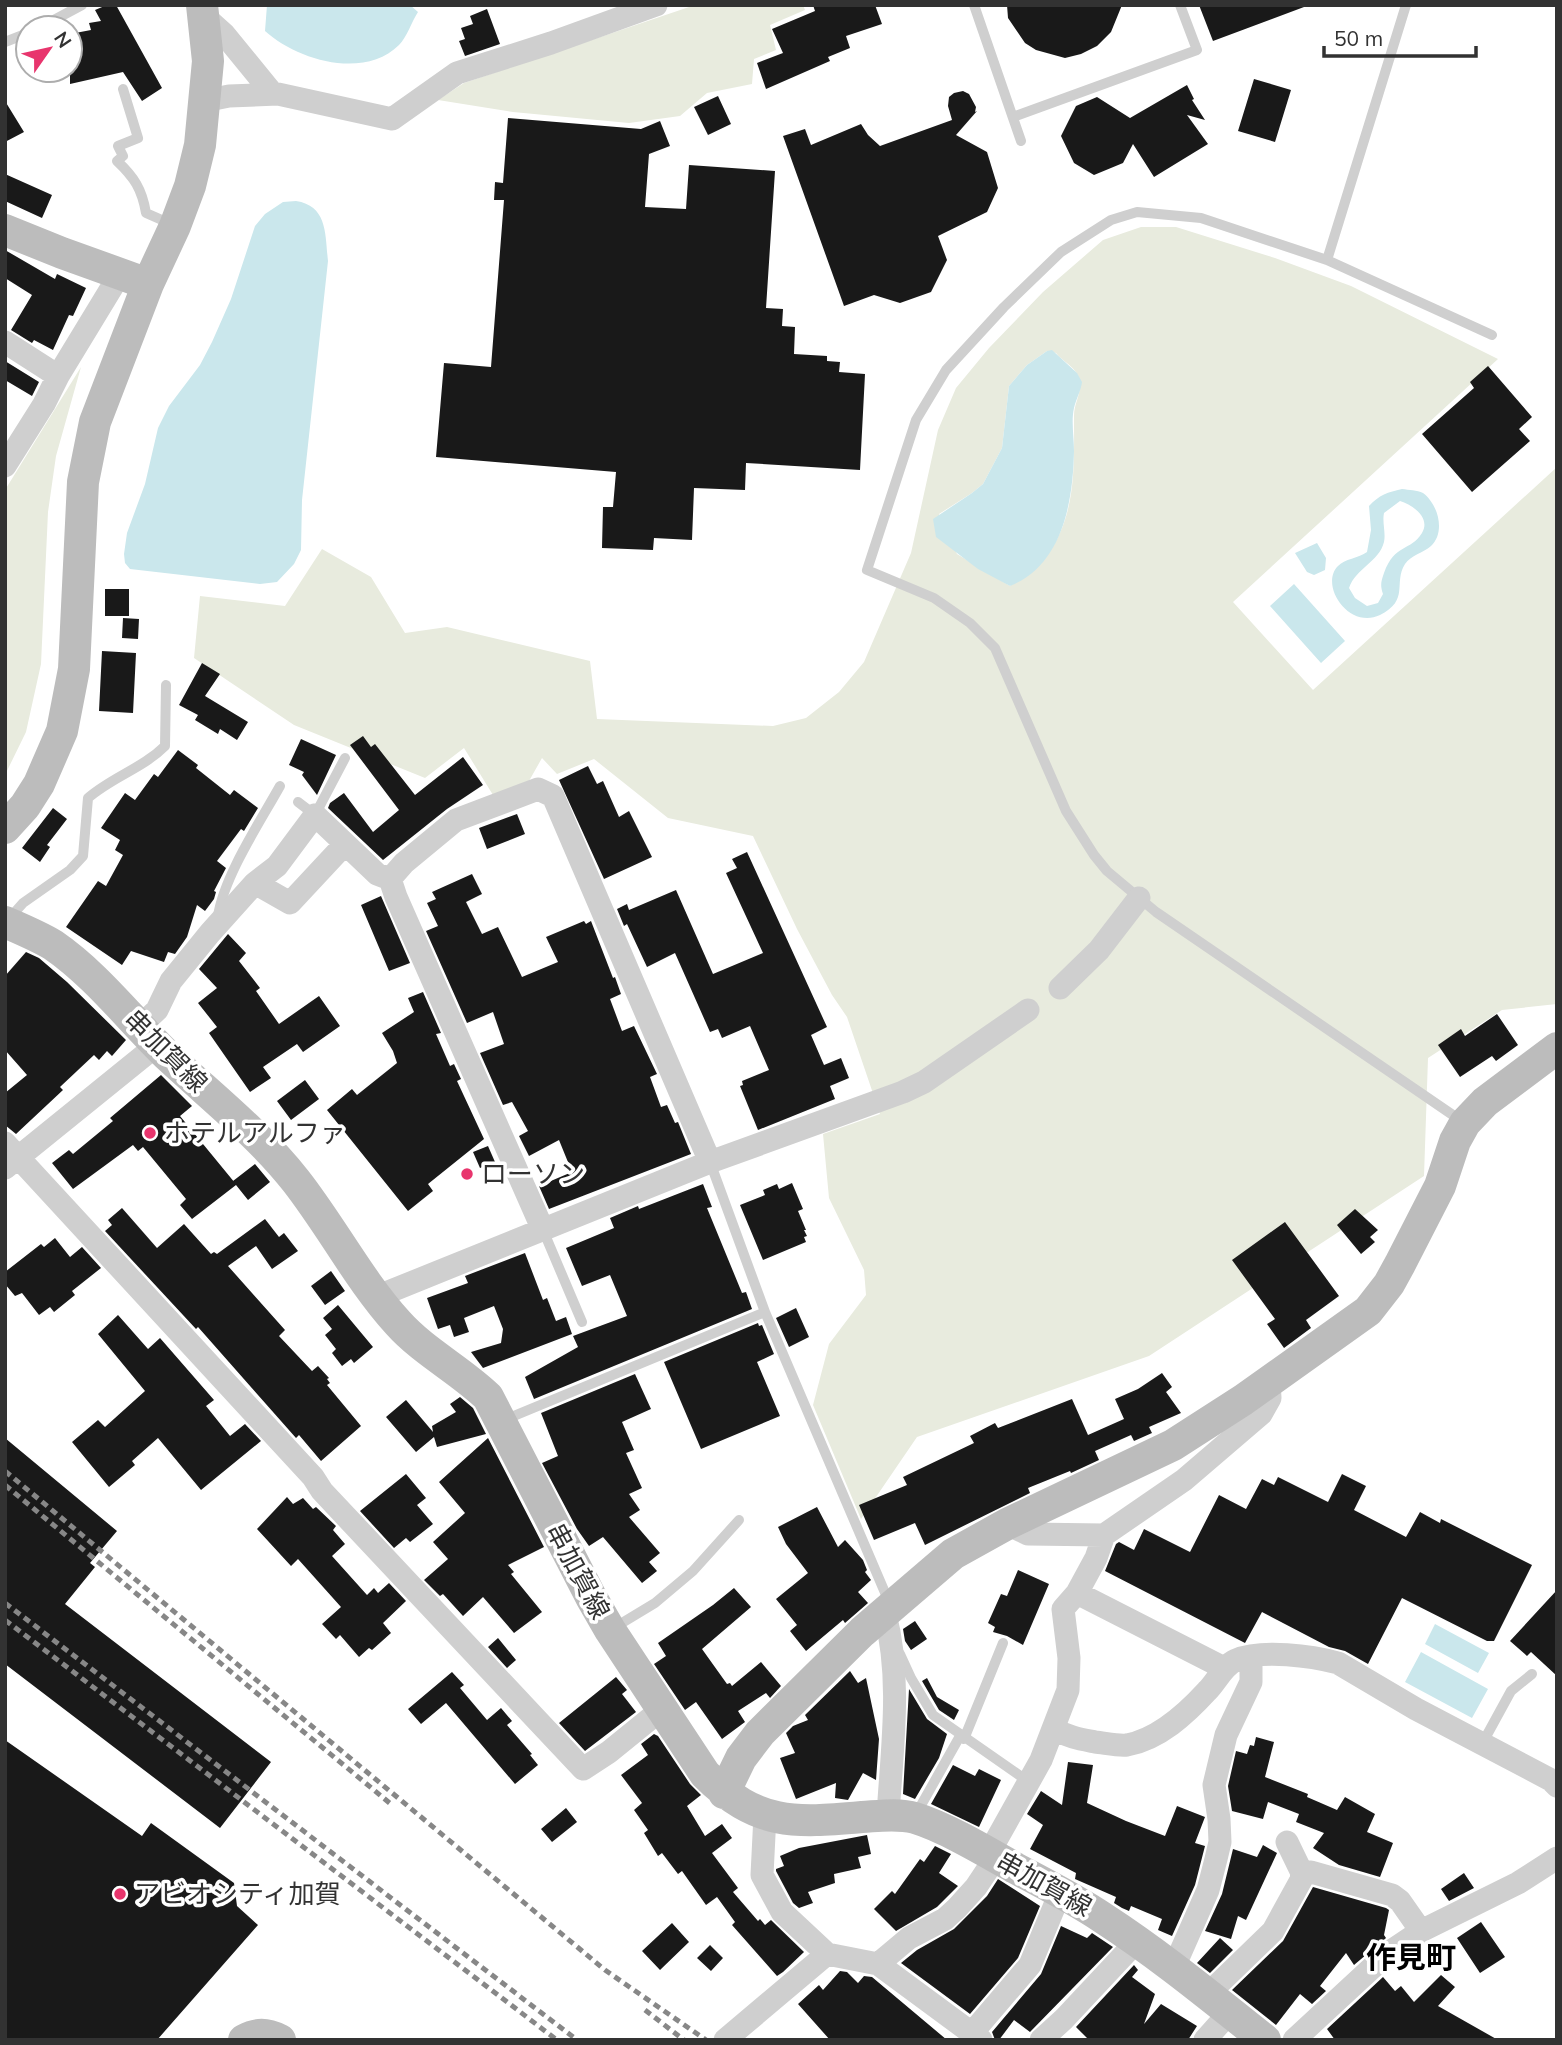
<svg xmlns="http://www.w3.org/2000/svg" width="1562" height="2045" viewBox="0 0 1562 2045" font-family="Mulish,'Noto Sans JP',sans-serif">
<rect width="100%" height="100%" fill="#fff"/>
<path fill="#e8ebde" fill-rule="evenodd" d="M695 5H803L805 10 770 25 776 50 754 59 752 84 707 93 680 116 629 123 513 112 438 100 464 83Z
M1141 227H1176L1275 258 1351 286 1498 359 1233 602 1313 690 1557 467V1004L1502 1010 1428 1058 1424 1176 1149 1356 917 1437 861 1519 813 1405 829 1344 866 1295 864 1270 829 1198 823 1134 880 1114 847 1017 832 995 797 929 753 836 668 818 594 759 557 774 542 758 529 781 493 795 464 748 425 778 294 725 194 658 200 596 285 606 322 549 371 577 405 633 447 627 590 661 597 719 773 726 806 718 839 692 864 662 911 553 938 430 956 388 989 348 1043 292 1103 240ZM1047 351 1056 353C1062 361 1074 366 1078 376 1084 391 1074 401 1074 416 1074 464 1077 515 1047 555 1038 567 1021 577 1010 586L957 554 939 514 972 493 983 484 1002 448 1009 386 1027 365Z
M81 367 56 456 48 512 41 664 26 732 5 775V490Z"/>
<path fill="#cae7ec" fill-rule="evenodd" d="M267 5H410L418 12C412 21 407 37 399 45 364 80 297 60 265 31Z
M296 201C328 206 325 235 328 261L302 500 301 550 294 564 277 582 260 584 130 569 125 563 124 554 127 533 145 484 158 428 169 406 200 365 212 342 231 299 255 226 265 214 283 202Z
M1052 350 1077 373 1082 382C1081 391 1076 399 1074 408 1071 421 1074 437 1074 451 1073 501 1063 565 1010 586L978 569 936 537 933 519 972 493 983 484 1002 448 1009 386 1027 365 1047 351Z
M1402 489C1409 490 1417 490 1423 493 1438 504 1446 532 1431 546 1423 553 1411 555 1405 564 1393 583 1410 600 1380 615 1349 630 1319 585 1338 566 1344 559 1359 558 1367 552L1371 530 1369 506C1379 495 1388 492 1402 489ZM1400 501C1413 505 1431 518 1422 533 1410 552 1395 543 1384 573 1381 582 1380 585 1383 594L1378 603 1367 606 1355 598 1349 588C1356 568 1379 562 1384 542 1386 533 1382 522 1384 513Z
M1317 543 1326 558 1325 570 1314 575 1307 572 1295 553Z
M1294 584 1345 641 1321 663 1270 606Z
M1435 1624 1489 1653 1478 1673 1425 1644Z
M1421 1652 1488 1689 1472 1718 1405 1682Z"/>
<path fill="#191919" d="M107 5H116L162 88 142 101 123 72 70 84V34L91 30 89 23 101 21 95 10Z
M813 5H875L882 24 846 36 850 48 828 57 830 61 766 89 757 63 783 53 772 29 815 11Z
M1007 5H1122L1111 32 1097 46 1081 54 1065 58 1036 50 1025 43 1008 18Z
M1199 5H1304V7L1213 41Z
M487 9 500 44 465 56 459 41 465 39 461 28 473 24 470 16Z
M1254 79 1291 90 1275 142 1238 131Z
M1187 85 1194 99 1192 100 1205 120 1187 115 1208 144 1154 177 1133 144 1123 163 1094 175 1074 163 1061 136 1076 106 1097 97 1130 118Z
M963 91 969 94 976 107 975 112 977 111 956 135 987 152 998 188 987 212 938 236 947 260 931 292 900 303 874 295 844 306 783 136 805 129 811 145 861 124 868 135 880 146 952 120 948 106 949 97 954 93Z
M718 96 731 124 708 135 694 107Z
M5 101 24 132 5 142Z
M508 118 641 129 660 121 670 146 649 154 645 207 686 209 689 165 775 171 766 308 783 309 782 326 795 327 794 354 827 356V361L840 362 839 372 865 374 860 470 746 463 745 490 694 488 692 540 654 538 653 550 602 548 603 507H613L616 472 436 457 444 363 491 367 504 200H494L495 182 503 183Z
M5 174 52 195 42 218 5 201Z
M5 250 55 279 57 274 86 288 73 316 69 315 53 350 34 340 32 343 11 330 32 295 5 278Z
M5 361 39 382 32 396 5 380Z
M1488 366 1532 417 1519 429 1530 441 1472 492 1422 434 1474 388 1470 382Z
M105 589H129V616H105Z
M123 618 139 619 138 639 122 638Z
M102 651 136 653 133 713 99 711Z
M202 663 220 674 205 696 248 722 237 740 220 729 218 734 195 720 198 715 179 705Z
M363 736 371 747 375 744 415 795 463 757 483 785 447 809 383 860 328 808 330 803 344 793 373 832 399 810 350 745Z
M301 739 336 755 317 795 302 775 304 772 289 765Z
M178 750 198 765 196 768 230 795 234 790 258 808 244 831 241 829 217 861 226 868 214 891 216 892 214 899 205 911 197 905 187 937 175 954 168 952 164 962 131 951 122 965 66 927 98 881 106 886 123 855 115 850 120 840 101 828 125 793 135 800 154 774 158 777Z
M588 766 597 784 603 781 619 817 629 811 652 857 604 879 559 780Z
M53 808 67 819 47 845 50 847 40 862 22 848Z
M517 814 525 834 487 849 479 828Z
M747 852 827 1027 811 1035 824 1065 841 1058 849 1078 830 1086 835 1099 758 1130 740 1086 743 1085 742 1081 769 1070 750 1026 722 1038 718 1029 710 1032 675 953 647 967 627 924 624 926 617 909 627 904 629 910 676 890 713 974 763 953 726 873 737 868 732 859Z
M472 874 482 894 466 902 482 934 498 927 522 977 558 962 546 937 584 921 586 924 591 921 613 978 615 977 621 994 610 999 622 1031 634 1026 657 1074 650 1077 661 1107 667 1105 675 1123 678 1122 691 1154 549 1209 539 1186 572 1172 559 1140 529 1156 519 1136 528 1131 512 1102 503 1105 480 1053 504 1044 493 1012 467 1023 426 931 438 926 427 903 436 899 432 892Z
M381 896 410 963 389 971 361 905Z
M228 934 246 953 239 961 260 988 256 991 279 1024 319 996 340 1026 303 1052 297 1044 263 1067 271 1078 250 1092 209 1033 217 1027 198 1003 217 988 199 969Z
M26 952 39 958 67 982 126 1040 112 1056 107 1051 99 1060 94 1055 60 1087 63 1090 16 1134 5 1125V1093L27 1075 5 1050V976Z
M423 992 441 1033 436 1034 450 1066 454 1064 461 1079 457 1081 484 1139 428 1184 433 1191 408 1211 327 1110 352 1089 357 1095 397 1063 393 1051 382 1033 414 1012 408 998Z
M1497 1014 1518 1045 1496 1061 1492 1056 1460 1077 1438 1045 1461 1029 1465 1036Z
M161 1075 192 1106 180 1116 235 1183 233 1181 255 1164 270 1182 248 1200 236 1185 192 1219 180 1205 186 1199 143 1147 138 1151 133 1145 73 1189 52 1163 69 1150 73 1154 113 1121 110 1118Z
M305 1080 319 1099 291 1120 277 1101Z
M488 1146 495 1162 480 1168 473 1152Z
M792 1183 803 1209 798 1211 806 1230H804L807 1236 804 1237 806 1242 763 1260 740 1205 765 1195 763 1190 777 1184 779 1189Z
M703 1184 712 1207 707 1208 742 1293 746 1292 752 1309 534 1399 525 1377 578 1347 573 1336 627 1316 610 1275 582 1286 566 1248 614 1228 610 1218 638 1206 639 1209Z
M122 1208 157 1248 184 1224 211 1254 214 1252 217 1254 265 1219 279 1237 284 1233 298 1251 272 1269 256 1246 228 1266 285 1330 279 1336 312 1371 318 1366 329 1378 327 1379 330 1383 327 1385 361 1426 321 1461 299 1435 296 1438 198 1327 196 1329 105 1231 112 1225 108 1220Z
M1355 1209 1378 1230 1370 1237 1375 1242 1361 1254 1337 1225Z
M1285 1222 1339 1296 1306 1320 1311 1328 1284 1348 1267 1324 1275 1319 1232 1260Z
M55 1238 70 1257 82 1247 101 1268 72 1291 75 1295 54 1312 50 1307 39 1315 22 1293 15 1296 5 1284V1272L41 1244 44 1247Z
M525 1253 543 1300 547 1298 556 1321 566 1317 572 1334 483 1368 471 1352 501 1343 503 1329 494 1306 464 1318 469 1332 454 1337 450 1325 438 1329 427 1298 468 1283 465 1276Z
M331 1271 345 1291 325 1305 311 1286Z
M338 1305 373 1347 354 1363 351 1359 342 1366 332 1353 336 1349 325 1335 332 1329 323 1318Z
M796 1308 809 1337 789 1347 776 1318Z
M118 1315 148 1349 160 1338 214 1400 206 1406 230 1436 245 1424 261 1441 201 1490 158 1438 132 1461 135 1465 109 1487 72 1442 98 1420 105 1427 145 1391 98 1334Z
M758 1323 759 1326 762 1325 774 1354 757 1362 780 1416 701 1449 664 1362Z
M1162 1373 1172 1387 1166 1392 1181 1413 1149 1427 1152 1433 1134 1441 1131 1435 1095 1451 1099 1460 1071 1473 1070 1471 1028 1488 1030 1493 925 1545 915 1523 874 1540 859 1505 907 1485 903 1477 974 1443 970 1436 995 1423 998 1428 1072 1399 1088 1435 1124 1419 1115 1399 1138 1389Z
M635 1374 651 1409 622 1422 634 1450 626 1453 642 1488 629 1494 640 1510 629 1517 660 1553 649 1562 657 1571 642 1583 603 1537 589 1546 577 1529 542 1463 558 1456 541 1413Z
M460 1397 473 1408 486 1434 437 1447 434 1437 416 1452 386 1417 406 1400 433 1432 432 1426 456 1412 450 1404Z
M5 1438 117 1531 90 1563 95 1567 65 1604 271 1762 220 1828 5 1664Z
M488 1438 544 1547 508 1565 514 1572 511 1574 542 1612 514 1633 483 1597 463 1616 443 1594 440 1596 424 1580 448 1559 433 1542 465 1513 439 1482Z
M406 1474 426 1498 417 1505 433 1524 410 1542 406 1538 394 1548 360 1511Z
M1342 1474 1366 1486 1354 1510 1406 1537 1420 1512 1440 1523 1441 1519 1532 1565 1494 1641H1487L1402 1598 1368 1664 1345 1651 1329 1647 1262 1612 1245 1643 1105 1571 1116 1544 1119 1542 1134 1550 1144 1529 1190 1552 1219 1495 1246 1509 1262 1479 1274 1485 1278 1477 1328 1502Z
M287 1497 293 1504 303 1498 313 1509 316 1507 336 1526 333 1530 345 1544 332 1556 367 1595 374 1588 378 1593 389 1583 406 1601 383 1623 391 1633 372 1650 369 1648 359 1657 340 1635 336 1639 322 1624 341 1607 298 1559 291 1566 257 1529Z
M817 1507 838 1547 845 1540 863 1560 867 1570 865 1572 871 1580 858 1592 868 1603 845 1623 843 1620 806 1651 790 1631 797 1625 776 1599 808 1573 786 1544 778 1527Z
M1018 1570 1049 1584 1023 1645 1007 1636 993 1632 995 1627 988 1623 1001 1594 1007 1596Z
M734 1588 751 1607 702 1649 727 1684 730 1683 732 1686 761 1662 781 1686 770 1698 766 1693 738 1711 745 1722 722 1739 696 1702 685 1710 654 1664 666 1656 658 1643 713 1605Z
M1557 1590V1676L1531 1652 1527 1656 1510 1641Z
M915 1621 927 1639 911 1650 905 1641 903 1629Z
M498 1638 516 1660 507 1668 488 1647Z
M850 1671 858 1683 866 1678 879 1739 876 1780 863 1773 848 1800 835 1798 836 1783 796 1799 780 1758 795 1753 786 1733 793 1726 808 1720 805 1715Z
M452 1672 464 1685 460 1688 487 1720 501 1708 512 1721 507 1725 532 1754 530 1755 538 1765 515 1784 446 1703 421 1724 408 1709Z
M616 1677 627 1690 622 1694 636 1712 585 1751 559 1723Z
M927 1678 937 1697 959 1710 954 1720 939 1710 922 1681Z
M909 1689 927 1719 947 1734 939 1758 915 1799 903 1794Z
M654 1734 658 1736 690 1784 701 1795 687 1806 705 1836 722 1824 732 1838 712 1853 738 1888 733 1892 758 1921 760 1919 765 1925 771 1920 804 1952 783 1972 777 1976 732 1925 735 1922 717 1897 706 1905 682 1871 678 1874 662 1853 658 1856 644 1833 648 1830 634 1810 642 1803 621 1775 648 1755 641 1744Z
M1256 1737 1274 1742 1265 1777 1308 1794 1307 1797 1337 1810 1345 1797 1375 1814 1367 1832 1393 1843 1380 1877 1339 1865 1313 1848 1324 1833 1296 1822 1299 1814 1268 1802 1263 1819 1232 1811 1228 1786 1236 1751 1247 1754 1250 1745 1254 1746Z
M5 1740 142 1836 151 1823 234 1883 237 1906 258 1925 157 2040H5Z
M1068 1762 1093 1765 1087 1803 1126 1821 1165 1836 1177 1806 1205 1817 1195 1843 1205 1846 1195 1885 1172 1936 1158 1930 1162 1919 1131 1906 1129 1911 1122 1908 1114 1903 1116 1897 1075 1879 1076 1873 1030 1849 1043 1825 1027 1814 1041 1791 1062 1805Z
M953 1765 975 1776 979 1769 1001 1780 979 1827 931 1804Z
M566 1808 577 1822 552 1842 541 1829Z
M867 1835 871 1854 858 1857 861 1868 834 1874 835 1883 808 1892 813 1903 799 1908 793 1903 776 1871V1869L784 1866 780 1856 799 1848Z
M1263 1845 1277 1853 1246 1920 1238 1916 1231 1939 1205 1931 1222 1894 1233 1849 1257 1857Z
M935 1846 951 1854 939 1873 958 1886 937 1907 896 1931 874 1909 892 1891 895 1894 920 1859 924 1862Z
M1464 1873 1474 1888 1449 1901 1441 1889Z
M998 1879 1040 1906 1018 1958 970 2014 901 1963 917 1950 954 1929 987 1896Z
M1313 1887 1386 1908 1389 1910 1384 1935 1386 1938 1354 1965 1346 1953 1320 1986 1326 1991 1312 2004 1300 1994 1276 2025 1232 1990 1283 1941Z
M1481 1922 1505 1957 1480 1973 1457 1938Z
M672 1923 689 1942 660 1970 642 1951Z
M1061 1926 1087 1938 1092 1933 1113 1947 1030 2032 1014 2020 999 2040H995L992 2032 1041 1974Z
M1220 1938 1233 1950 1210 1973 1197 1963Z
M710 1945 723 1958 711 1971 697 1958Z
M1134 1965 1138 1970 1132 1977 1155 1994 1144 2024 1161 2004 1197 2026 1188 2040H1089L1076 2027Z
M840 1971 847 1972 858 1983 864 1976 872 1977 947 2040H830L798 2004 819 1985 823 1990Z
M1441 1975 1455 1987 1438 2006 1498 2040H1335L1327 2029 1383 1977 1395 1991 1401 1986 1414 2002Z"/>
<g fill="none" stroke-linecap="round" stroke-linejoin="round">
<path stroke="#cfcfcf" stroke-width="10" d="M974 5 1021 141
M39 28 82 5
M5 42 28 33
M123 89 138 138 118 146 123 156 117 161C134 177 142 189 146 213L171 224
M1013 117 1197 50 1180 5
M1327 260 1406 5
M298 802 315 815 345 758
M218 916C224 876 260 822 280 786
M8 920 23 903 70 870 83 856 88 798C112 777 143 768 165 746L166 685
M1463 1122 1156 912 1107 871 1094 855 1066 811 995 648 970 623 934 598 867 570 916 420 946 370 1004 307 1061 252 1111 220 1137 212 1201 218 1327 260 1492 335
M543 1230 582 1322
M765 1312 889 1602
M504 1420 765 1312 710 1162
M612 1629 655 1603 693 1571 739 1520
M900 1654 911 1678 933 1715 1029 1782
M964 1739 1003 1643
M1482 1744 1511 1691 1532 1674
M915 1816 960 1736"/>
<path stroke="#cfcfcf" stroke-width="23" d="M204 16 224 34 273 94
M204 101 229 96 278 94 392 119 457 73 551 43 656 5
M5 342 58 376 44 404 5 466
M58 376 120 274
M390 879 404 863 456 820 538 789 553 796 710 1162
M390 879 396 897 543 1230
M255 883 290 903 345 844
M1060 988 1099 950 1139 898
M140 1026 157 1010 171 981 210 933 255 883 277 866 315 815 377 874 390 879
M5 1143 313 1477 322 1491 583 1769 609 1752 662 1709
M5 1168 157 1045
M376 1297 710 1162 903 1092 924 1082 1028 1010
M1007 1524 1028 1534 1104 1535
M1077 1593 1224 1668
M885 1614C902 1679 892 1748 888 1815
M1054 1729C1068 1737 1080 1739 1095 1742 1105 1743 1118 1746 1127 1745 1159 1739 1186 1714 1207 1691 1217 1681 1223 1666 1236 1660 1262 1649 1312 1656 1338 1663L1416 1709 1551 1780 1557 1786
M765 1815 762 1875 782 1912 827 1954 878 1964 981 2040
M989 1853 1041 1760 1068 1690 1069 1658 1063 1609 1077 1593 1096 1558 1104 1535 1184 1480 1261 1414 1270 1398 1269 1382
M1302 1873 1311 1872 1392 1895 1400 1901 1421 1931
M878 1964 909 1938 945 1919 957 1908 976 1887 996 1857
M1174 1967 1208 1890 1216 1859 1220 1842 1219 1819 1214 1785 1226 1735 1251 1682V1656
M1208 1994 1273 1931 1301 1880 1302 1873 1287 1842
M972 2033 1030 1965 1060 1893
M725 2040 827 1954
M1041 2040 1064 2019 1137 1941
M1205 2040 1230 2012
M1294 2040 1388 1953 1421 1931 1518 1883 1557 1858"/>
<path stroke="#bcbcbc" stroke-width="32" d="M5 230 62 253 148 284
M5 828 25 806 39 784 62 731 74 669 83 482 95 422 148 284 175 226 190 186 200 145 208 61 202 5
M5 922C21 929 38 936 53 945 98 976 132 1022 171 1059 213 1098 261 1136 296 1181 332 1227 359 1280 398 1323 424 1352 460 1370 488 1397L591 1597 610 1630 705 1774C757 1826 794 1823 862 1817 879 1816 898 1813 915 1818 945 1827 987 1852 1015 1868 1045 1884 1075 1899 1103 1918 1160 1955 1212 1998 1265 2040
M724 1793 741 1758 760 1733 862 1632 953 1554 1007 1524 1173 1445 1243 1400 1368 1311 1389 1284 1400 1264 1440 1186 1455 1141 1465 1123 1485 1102 1557 1048
M244 2040C257 2033 266 2033 280 2040"/>
<path stroke="#878787" stroke-width="5" stroke-dasharray="7 5" stroke-linecap="butt" d="M5 1471 605 1970 706 2040
M5 1485 392 1805
M5 1603 577 2040
M5 1620 557 2040
M645 2010 684 2040"/>
</g>
<g fill="#e8356d" stroke="#fff" stroke-width="2.5">
<circle cx="150" cy="1133" r="7"/>
<circle cx="467" cy="1174" r="7"/>
<circle cx="120" cy="1894" r="7"/>
</g>
<g text-anchor="middle" stroke-width="7" stroke-linejoin="round" paint-order="stroke">
<g font-size="26" fill="#323232" stroke="#fff">
<text transform="translate(166 1051) rotate(45)" y="9">串加賀線</text>
<text transform="translate(578 1571) rotate(62)" y="9">串加賀線</text>
<text transform="translate(1044 1884) rotate(29)" y="9">串加賀線</text>
</g>
<g font-size="26" fill="#323232" stroke="#fff" text-anchor="start">
<text x="164" y="1142">ホテルアルファ</text>
<text x="481" y="1183">ローソン</text>
<text x="134" y="1903">アビオシティ加賀</text>
</g>
<g font-size="30" font-weight="bold" fill="#000" stroke="#fff">
<text x="1411" y="1968">作見町</text>
</g>
</g>
<rect width="1562" height="2045" fill="none" stroke="#323232" stroke-width="14"/>
<g transform="translate(49 49) rotate(56)"><circle r="33" fill="#ffffff" stroke="#adadad" stroke-width="2"/>
<path d="M0-5L12 26L0 18L-12 26Z" fill="#e8356d"/>
<text y="-10" font-size="19" font-weight="bold" text-anchor="middle" fill="#323232">N</text>
</g>
<path d="M1324 46v10h152v-10" fill="none" stroke="#323232" stroke-width="3.5"/>
<text x="1334" y="46" font-size="21" fill="#323232" stroke="#ffffff" stroke-width="5" paint-order="stroke">50 m</text>
</svg>
